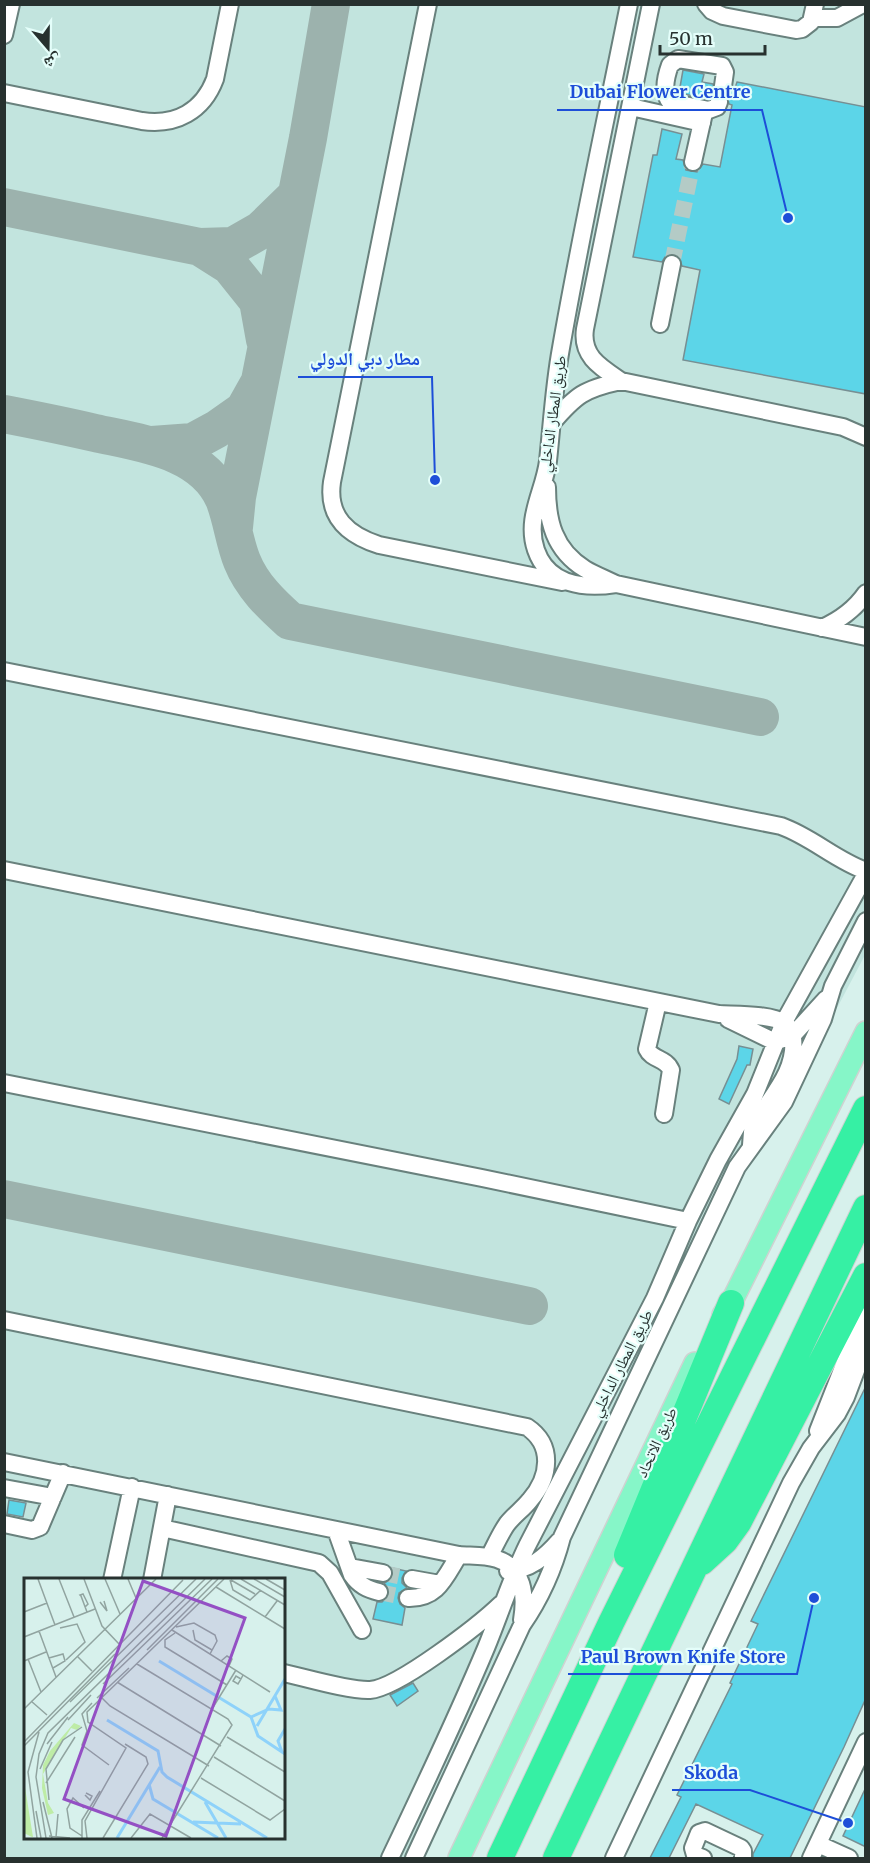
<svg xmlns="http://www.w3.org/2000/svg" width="870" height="1863" viewBox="0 0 870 1863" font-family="Merriweather,'Noto Naskh Arabic',serif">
<rect width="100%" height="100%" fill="#d7f1ec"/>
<path fill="#c2e4de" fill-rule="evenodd" d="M4 5H865V955L780 1116 748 1165 420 1858H5ZM26 1580H284V1838H26Z"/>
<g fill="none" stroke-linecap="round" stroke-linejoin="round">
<path stroke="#9cb2ad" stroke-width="38" d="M4 207 200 247 230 266 258 301 265 340
M200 247 233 246 261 230 295 197
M4 414C35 420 65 426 95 433 140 443 203 450 224 499 232 519 234 541 242 561 252 586 271 604 290 621L760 717
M152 445 193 442 217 429 244 410 258 385
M234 527 237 497 308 138 331 4
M4 1199 529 1306"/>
</g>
<path fill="#5cd5e8" stroke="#778f93" stroke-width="1.5" d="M683 70 704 74 702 82 713 84 715 93 708 99 679 93Z
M737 82 866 107V394L683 360 700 270 682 266 679 257 673 254 665 257 662 262 633 257 653 155H657L662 129 682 134 676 159 683 160 686 170 697 172 703 164 720 167 732 105 729 104 727 96 733 88H735Z
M739 1046 753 1049 750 1065H747L729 1104 719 1099 737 1059Z
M866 1386V1698L844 1747 790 1858H753V1854L763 1835 696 1804 669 1858H650L681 1797 677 1795 732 1684 730 1683 758 1624 751 1621Z
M9 1500 26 1503 23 1517 7 1514Z
M392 1568 406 1571 402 1578V1583L407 1588 399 1593 398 1598 400 1604 405 1608 402 1625 373 1619 377 1602H382L389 1595V1589L384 1583 391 1579 393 1574Z
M413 1683 418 1691 397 1706 390 1695Z
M866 1787V1847L843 1836Z"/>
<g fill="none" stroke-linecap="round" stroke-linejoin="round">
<path stroke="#b4cbc6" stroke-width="16" stroke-dasharray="16 8" stroke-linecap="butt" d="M672 264 693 162
M383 1573 412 1579
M379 1592 408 1598"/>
<defs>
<path id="minor" d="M428 4 332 482C327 517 348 535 379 545L562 582
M629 4C606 119 581 233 561 348 554 386 552 424 548 461 544 492 525 518 536 550 548 585 584 589 616 584L866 637
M651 4 585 329C581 356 600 367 621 381L843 427 866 437
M706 4 712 11 723 16 796 30 802 29 811 22 815 4
M813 18H837L863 4
M4 35 11 4
M4 93 142 121C176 126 203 111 215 79L230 4
M719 102 717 107 709 110 670 102C662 92 666 76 670 65L678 59 722 66 725 72 723 86
M631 107 702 123
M693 162 704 113
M660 324 672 264
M552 423C576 395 584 389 621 381
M547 487C547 521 554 550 585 569 595 575 606 579 616 584
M822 628C840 620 855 609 866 593
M4 671 781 826C812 837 835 860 866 871
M4 870 719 1014C736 1015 771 1014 784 1023 790 1026 792 1032 793 1038 797 1071 771 1096 756 1122L752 1132 751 1145
M658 1002 647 1049C652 1060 666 1058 671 1070L664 1114
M728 1019 775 1042 793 1035 826 999
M4 1083 482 1178 688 1221
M4 1320 527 1427C554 1445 550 1477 530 1500 523 1509 514 1515 507 1524 500 1534 495 1546 489 1557
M818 1431 866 1309
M4 1462 459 1555C471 1556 485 1555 497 1559 524 1568 526 1596 522 1620
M4 1488 53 1497
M4 1524 32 1530 40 1527 63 1473
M162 1528 319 1563 330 1573 362 1630
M336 1530 352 1575C359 1585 367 1589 379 1592
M350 1567 383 1573
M508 1571C530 1570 545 1557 559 1541
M412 1579 440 1584
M112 1580 132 1487
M152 1580 168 1495
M408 1598C438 1599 445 1577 459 1555
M284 1673C306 1678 350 1691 370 1690 398 1688 479 1625 501 1604
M818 1844 849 1858
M390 1858C423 1789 456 1719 486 1648 500 1614 511 1579 527 1546L655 1298 688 1221 718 1160 755 1094 784 1022 866 874
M414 1858 522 1625C540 1599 554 1568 562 1537L737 1167 784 1102 823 1019 833 986 866 921
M614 1858 791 1483 811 1448 837 1414 846 1397 866 1344
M703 1858 695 1855 693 1848 699 1833 705 1831 741 1848 743 1851V1858
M811 1858 866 1742"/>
<path id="major" d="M723 1315 731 1303 866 1032
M459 1858 695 1363"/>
<path id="highway" d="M627 1555 731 1303
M702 1562 725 1541 738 1523 866 1276
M500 1858 611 1623 866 1109
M556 1858 866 1208"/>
</defs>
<use href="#minor" stroke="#69817d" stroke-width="20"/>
<use href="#major" stroke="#cfd2d1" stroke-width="24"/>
<use href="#highway" stroke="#cfd2d1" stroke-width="28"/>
<use href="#minor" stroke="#fff" stroke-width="16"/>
<use href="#major" stroke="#86f6c8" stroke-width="21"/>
<use href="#highway" stroke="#36f0a4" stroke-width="26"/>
</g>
<g text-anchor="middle" stroke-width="4.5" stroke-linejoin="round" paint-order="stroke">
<g font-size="16" fill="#27312f" stroke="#e4fefa">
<text transform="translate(552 414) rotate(-82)" y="6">طريق المطار الداخلي</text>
<text transform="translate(621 1363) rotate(-63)" y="6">طريق المطار الداخلي</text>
<text transform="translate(656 1442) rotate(-65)" y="6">طريق الاتحاد</text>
</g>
</g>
<g transform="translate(24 1578)">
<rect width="261" height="261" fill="#d7f1ec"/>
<path d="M50 145 57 148 53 152 47 150 19 196 24 225 30 235 24 237 18 210 19 187 26 173ZM0 203 9 259H8L0 255Z" fill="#beeca6"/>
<path fill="none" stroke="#8ed2fa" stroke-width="3" d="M135 83 227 139 234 158 261 176M227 139 245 131 257 132 251 118M83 142 134 173 138 194 143 199 243 260M233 148 261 101M258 174 254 163 261 151M125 206 129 221 194 260M181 224 202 260M169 244 217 246M93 260 136 189"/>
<path fill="none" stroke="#91a4a0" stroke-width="1.5" d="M14 1 31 47M35 1 50 39M60 1 78 48 96 67M81 1 96 36M104 1 112 20M217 1 261 27M230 1 261 19M242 1 261 12M206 2 209 12 226 22 237 12M207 2 231 16M192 9 261 51M76 24 83 33 80 23M61 29 64 26 59 16 56 17 57 18 63 34M0 34 23 25M241 39 253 23M152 49 170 45 191 57 193 63 186 76M36 50 53 46 61 64 42 82M148 52 246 114M169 52 171 62 188 72M15 53 32 99M151 55 141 62V69L203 107M0 59 71 31M123 72 194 1M53 78 68 93M25 80 39 76 41 83 29 90M4 81 17 114M0 83 22 74M197 83 203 78 208 81 205 88M113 86 204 141 208 147 138 260M217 101 212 98 209 103 214 106 217 101 219 97M93 104 197 168M79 106 188 1M77 119 86 128 185 188M73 120 105 90M7 123 23 137M46 124 172 1M68 125 58 136 63 153 58 167 85 187M0 131 132 1M188 131 212 92M44 142 67 117M203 159 261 194M0 164 159 2M23 166 44 139M0 168 91 76M190 179 261 223M16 191 28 164M177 200 246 242 261 231M22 205 51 159M61 217 66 222 68 218 62 215M25 222 22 191 39 162 58 149M19 224 28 260M12 233 17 260M25 258 46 260M58 258 46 250 43 231 49 220 60 230M32 259 34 236M13 260 4 194 15 154M22 260 12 199 15 176 24 155 181 1M58 260V242L76 213M63 260 61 243 102 170 64 144 63 134 200 1M79 260 124 186 122 179 101 166M107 260 126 236 167 260"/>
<path fill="#9450c4" fill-opacity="0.15" stroke="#9450c4" stroke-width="3" d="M119 3 221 40 142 258 40 221Z"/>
<rect width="261" height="261" fill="none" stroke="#27312f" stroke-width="3"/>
</g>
<path fill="none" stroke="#1d4ed8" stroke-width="2" d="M788 218L762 110H557M435 480L432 377H298M814 1598L797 1674H568M848 1823L750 1790H672"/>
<g fill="#1d4ed8" stroke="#e4fefa" stroke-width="2">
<circle cx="788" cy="218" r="6"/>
<circle cx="435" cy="480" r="6"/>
<circle cx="814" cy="1598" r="6"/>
<circle cx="848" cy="1823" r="6"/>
</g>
<g font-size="18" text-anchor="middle" font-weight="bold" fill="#1d4ed8" stroke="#e4fefa" stroke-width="4.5" stroke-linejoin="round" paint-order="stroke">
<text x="660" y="98">Dubai Flower Centre</text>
<text x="365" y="365">مطار دبي الدولي</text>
<text x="683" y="1663">Paul Brown Knife Store</text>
<text x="711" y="1779">Skoda</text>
</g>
<rect width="870" height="1863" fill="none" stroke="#27312f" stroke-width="12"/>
<g transform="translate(48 48) rotate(160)" stroke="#e4fefa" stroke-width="4.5" paint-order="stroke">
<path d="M0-4.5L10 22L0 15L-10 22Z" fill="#27312f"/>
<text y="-9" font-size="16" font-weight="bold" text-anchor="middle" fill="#27312f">ش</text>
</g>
<path d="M660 45v9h105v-9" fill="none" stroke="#27312f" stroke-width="3"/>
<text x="669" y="45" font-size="18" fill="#27312f" stroke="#e4fefa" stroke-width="4.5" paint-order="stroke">50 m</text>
</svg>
